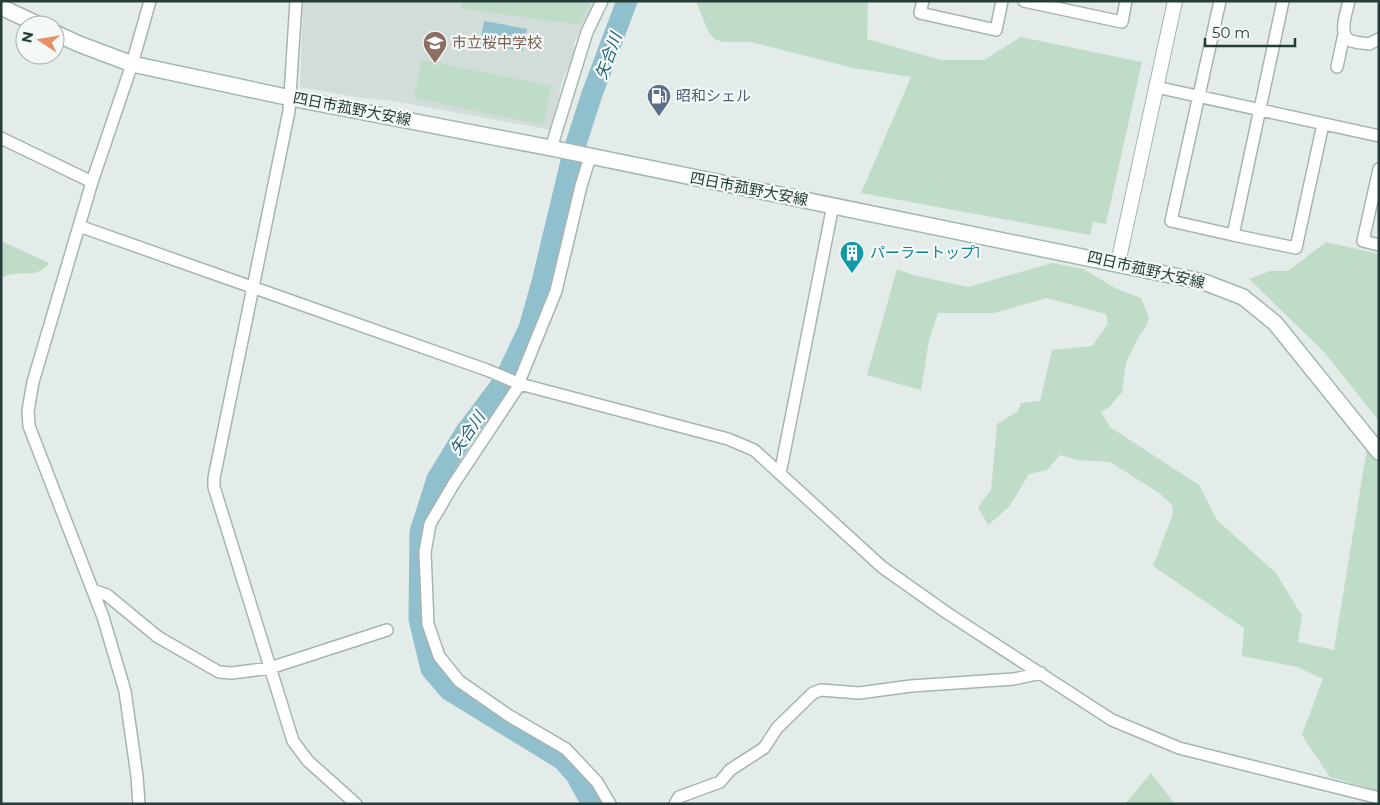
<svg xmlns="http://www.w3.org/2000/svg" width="1380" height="805" viewBox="0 0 1380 805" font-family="Montserrat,'Noto Sans JP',sans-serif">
<rect width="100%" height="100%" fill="#e4ece9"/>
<path fill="#d2dcd8" d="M303 1H594L573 45 577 51 563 78 551 130 393 101 356 97 300 87Z"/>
<path fill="#bfdcc8" d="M461 1H591L579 25 460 8Z
M696 1H868L867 39 941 60H984L1021 37 1142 62 1106 224 1093 222 1090 235 861 193 911 77 853 68 751 42H723L714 39 708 31Z
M422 60 551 86 543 125 414 98Z
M1 241 49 263C36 281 18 268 1 278Z
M1326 242 1379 254V421L1325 353 1249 279 1270 271H1288Z
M1052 263 1084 269 1115 288 1141 298 1149 318 1146 327 1139 336 1126 362 1122 392 1109 407 1101 412 1110 427 1199 485 1217 520 1276 573 1302 616 1298 642 1334 650 1367 448 1379 462V791L1330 777 1305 740 1302 734 1323 679 1297 667 1242 656 1244 628 1153 566 1173 514 1172 505 1159 493 1110 462 1078 460 1060 455 1047 470 1029 474 1009 507 988 525 978 507 991 490 997 424 1018 411 1021 403 1040 401 1052 350 1092 346 1108 324 1106 314 1047 298 994 313H938L929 340 921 390 867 375 897 269 913 275 968 287Z
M1151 773 1175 804H1125Z"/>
<path fill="#90bfcd" d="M484 21 527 29 523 51 480 44Z"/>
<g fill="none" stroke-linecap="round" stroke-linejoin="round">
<path stroke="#90bfcd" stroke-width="21" d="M592 804 576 775 563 760 449 690 431 669 419 619 420 532 437 479 465 433 504 381 529 328 542 282 573 153 592 94 627 1"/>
<defs>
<path id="minor" d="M296 1 289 111 214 478V487L293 741 308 761 356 804
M923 1 920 13 996 30 1002 1
M1024 1 1122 22 1126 1
M1220 1 1171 221 1233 235 1283 1
M1349 1C1347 11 1338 33 1349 40 1355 43 1363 43 1369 44L1379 39
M1337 67 1344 34
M1156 87 1379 136
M1 138 92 182
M551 148 587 32 602 1
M590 157 581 186 556 291 521 377 520 384 453 485 430 524 425 552 428 624 439 656 459 681 508 715 566 749 597 782 610 804
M1379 169 1363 241 1379 245
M79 226 487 370 520 384 728 439 754 450 882 567 947 613 1112 720 1179 748 1379 798
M1233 235 1296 248 1323 124
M780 474 833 205
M93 590 107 595 158 637 219 672 232 673 270 668 387 630
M139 804 137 776 125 691 103 617 29 426 28 411 33 382 92 182 132 64 150 1
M675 804 679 797 720 782 730 770 764 748 777 728 813 693 821 690 859 693 911 686 1014 679 1041 673"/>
<path id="tertiary" d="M1118 263 1175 1"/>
<path id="secondary" d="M1 7 39 25
M55 33 79 44 132 64 291 98 551 148 1204 282 1243 297 1275 323 1379 452"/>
</defs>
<use href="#minor" stroke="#a7b4b0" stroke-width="14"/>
<use href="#tertiary" stroke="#a7b4b0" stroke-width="16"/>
<use href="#secondary" stroke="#a3b7b2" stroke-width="18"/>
<use href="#minor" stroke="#fff" stroke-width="11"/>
<use href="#tertiary" stroke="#fff" stroke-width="14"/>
<use href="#secondary" stroke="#fff" stroke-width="15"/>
</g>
<defs>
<symbol id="school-pin" viewBox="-11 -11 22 30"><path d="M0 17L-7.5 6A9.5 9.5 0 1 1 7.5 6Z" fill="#8d6e63" stroke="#f4f9f7"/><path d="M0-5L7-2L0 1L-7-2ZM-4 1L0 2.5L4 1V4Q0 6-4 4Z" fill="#fff"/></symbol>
<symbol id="fuel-pin" viewBox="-11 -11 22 30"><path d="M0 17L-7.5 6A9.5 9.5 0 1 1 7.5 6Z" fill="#5c6f8a" stroke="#f4f9f7"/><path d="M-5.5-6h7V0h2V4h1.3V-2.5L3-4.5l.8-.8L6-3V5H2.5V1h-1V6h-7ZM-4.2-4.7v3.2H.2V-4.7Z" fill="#fff"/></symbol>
<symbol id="building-pin" viewBox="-11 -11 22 30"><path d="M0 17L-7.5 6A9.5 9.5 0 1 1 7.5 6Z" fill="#0f9aa8" stroke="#f4f9f7"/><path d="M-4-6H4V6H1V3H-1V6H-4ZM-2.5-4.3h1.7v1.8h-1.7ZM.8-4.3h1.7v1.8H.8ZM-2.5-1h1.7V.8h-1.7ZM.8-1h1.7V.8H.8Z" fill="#fff"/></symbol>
</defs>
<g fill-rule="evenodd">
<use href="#school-pin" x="421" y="29" width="28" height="38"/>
<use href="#fuel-pin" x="645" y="82" width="28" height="38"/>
<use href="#building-pin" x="838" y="239" width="28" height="38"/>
</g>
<g text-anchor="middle" stroke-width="4.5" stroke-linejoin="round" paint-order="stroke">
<g font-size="15" fill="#785e54" stroke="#f4f9f7" text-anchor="start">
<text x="452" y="48">市立桜中学校</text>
</g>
<g font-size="15" fill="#4e5e75" stroke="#f4f9f7" text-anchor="start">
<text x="676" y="101">昭和シェル</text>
</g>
<g font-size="15" fill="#253d38" stroke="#f4f9f7">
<text transform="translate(352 109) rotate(11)" y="5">四日市菰野大安線</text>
<text transform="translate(749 189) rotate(11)" y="5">四日市菰野大安線</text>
<text transform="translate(1146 270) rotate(13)" y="5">四日市菰野大安線</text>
</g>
<g font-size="15" fill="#0d838f" stroke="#f4f9f7" text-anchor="start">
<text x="870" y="258">パーラートップ1</text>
</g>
<g font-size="16" font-style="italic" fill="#236174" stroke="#f4f9f7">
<text transform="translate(608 56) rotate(-70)" y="6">矢合川</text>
<text transform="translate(467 433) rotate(-56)" y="6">矢合川</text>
</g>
</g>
<rect width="1380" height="805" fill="none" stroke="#253d38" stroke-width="5"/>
<g transform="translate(40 40) rotate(282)"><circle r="24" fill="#f4f9f7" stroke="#a1aeab"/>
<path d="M0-4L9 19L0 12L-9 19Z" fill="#e88f67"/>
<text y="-8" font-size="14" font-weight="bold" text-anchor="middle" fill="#253d38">N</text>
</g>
<path d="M1205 38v8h90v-8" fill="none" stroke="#253d38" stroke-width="2.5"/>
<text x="1212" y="38" font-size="15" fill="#253d38" stroke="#f4f9f7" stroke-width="4" paint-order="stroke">50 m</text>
</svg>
